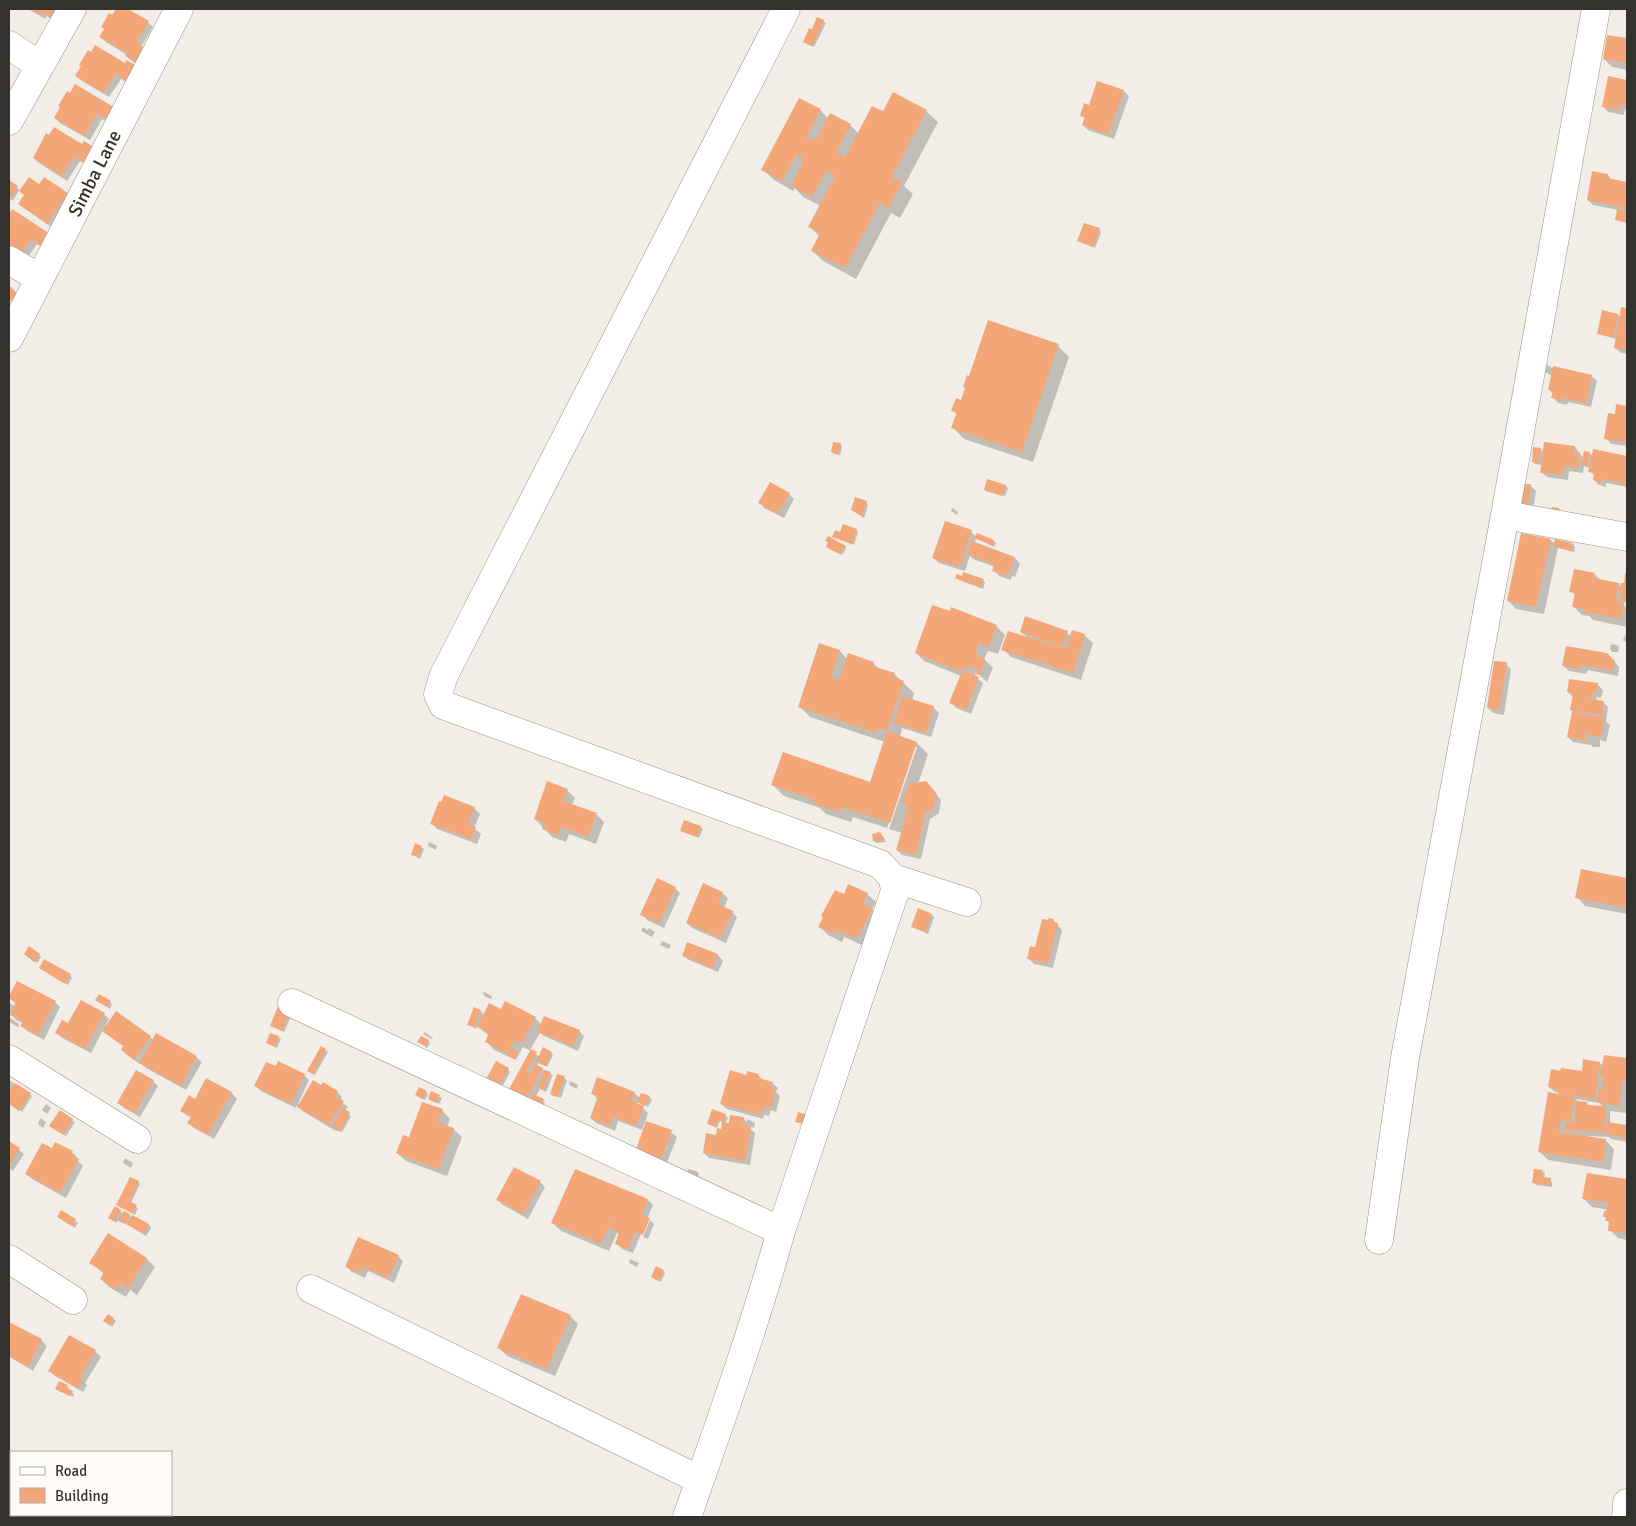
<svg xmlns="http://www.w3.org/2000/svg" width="1636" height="1526" viewBox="0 0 1636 1526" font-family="Signika,sans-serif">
<rect width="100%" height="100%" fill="#f2eee7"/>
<path fill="#0003" fill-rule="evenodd" d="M29 9H63L56 22 47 16 45 19Z
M117 9H125L148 22 153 27 141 47 145 69 132 61 127 56V55L106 42 101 37Z
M823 21 826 23 814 47 807 44 804 41 812 30Z
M1608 36 1627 40V70L1612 67 1604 59Z
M88 52 135 87 121 79 109 97 82 81 77 76Z
M1609 78 1627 81V109H1625L1624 115 1608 112 1603 106Z
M1124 91 1129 96 1114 139 1088 130 1083 125 1085 119 1081 115 1090 106Z
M894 94 926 111 938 122 904 186 913 194 900 218 891 213 856 279 823 261 812 250 819 236 810 227 821 206 803 197 795 188 793 191 774 180 763 169 799 99 820 110 828 118 850 125 859 134 884 113Z
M70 95 115 126 102 119 90 140 60 123 55 118Z
M47 135 93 169 80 161 67 181 39 163 34 158Z
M1593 173 1608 175 1613 181 1627 184V223L1619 221 1616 219 1618 210 1593 205 1588 200Z
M9 182 21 191 40 186 67 194 73 199 53 228 19 204 25 195 19 190 13 201 9 198Z
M13 210 49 252 37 244 24 263 9 253V216Z
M1099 229 1101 232 1095 248 1079 241Z
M1622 308 1627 309V354L1621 353 1615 348 1617 339 1601 335 1599 333 1618 315 1621 318Z
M1058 346 1069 357 1033 462 964 439 953 428 957 415 953 410 962 401Z
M1547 365 1554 369 1591 376 1597 381 1591 407 1568 402 1567 405 1558 403 1553 397V394L1549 389 1552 376 1545 372Z
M1617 406 1627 407V446L1611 444 1606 438 1616 416Z
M840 444 842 447 840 455 834 454 832 452Z
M1575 447 1584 459 1589 453 1593 456 1594 450 1627 457V487L1606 483V487L1599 485 1594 480 1595 476 1590 471V468L1584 466 1583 473 1569 471 1568 480 1547 477 1541 472 1542 465 1535 464 1533 462 1541 449 1544 453Z
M988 480 1006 486 1008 488 1005 496 986 491Z
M1525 485 1531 486 1536 491 1533 509 1550 514 1553 508 1559 509 1564 514 1562 523 1557 524 1533 518 1527 512 1522 505Z
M789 494 794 499 784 518 764 508 759 502Z
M866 502 868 505 864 518 852 510Z
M952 508 958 512 957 515 951 511Z
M856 530 858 532 854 545 834 537 841 533Z
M971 532 976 536 994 541 996 543 994 547 976 538 975 543 1015 558 1020 564 1015 577 1012 576 1011 580 999 576 994 570 995 567 973 559 970 556 965 571 939 563 934 558Z
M1550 540 1555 544 1556 540 1573 544 1575 547 1574 552 1558 548 1544 614 1516 609 1508 600Z
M844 546 846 548 842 555 830 549Z
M1594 574 1602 581 1619 584 1621 587 1625 584 1627 574V592L1624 605 1627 610V627L1593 620 1589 616 1582 615 1574 607 1576 596 1571 591Z
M957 578 983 580 985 583 983 589 959 580Z
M1026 618 1067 633 1071 636 1084 635 1093 643 1081 680 1011 657 1003 649 1028 638 1021 632Z
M996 626 1005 635 998 654 988 651 984 659 993 668 987 682 976 672 975 677 983 683 971 714 956 708 951 702 961 676 924 661 916 653Z
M1627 632V643L1623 640Z
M1611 644 1617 645 1619 647 1618 652H1612L1610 649Z
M820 645 840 651 847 659 873 663 880 670 894 674 914 693 912 701 933 707 939 713 931 737 902 728 900 737 917 743 928 754 918 784 931 788 941 800 939 813 930 819 921 859 902 855 897 850 902 833 889 829 917 747H914L887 828 853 817 851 822 826 814 820 808 784 796 773 785 871 783 885 742 810 717 799 706Z
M1607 654 1619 667 1618 676 1588 670 1586 674 1569 671 1564 666Z
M1506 664 1511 669 1504 715 1493 713 1488 708Z
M1597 684 1603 690 1601 698 1597 697 1596 701 1603 702 1608 707 1606 722 1610 725 1606 742 1600 740V747H1593L1590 744V745L1573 742 1568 737 1573 712 1571 710 1573 697 1568 692Z
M567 790 575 798 572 805 596 814 604 822 596 844 569 834 566 842 552 837 535 819Z
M474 808 480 814 474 828 481 834 477 844 437 829 432 823Z
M700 827 703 829 699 838 681 830Z
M882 836 886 842 876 843 874 841Z
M429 842 437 846 436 850 428 846Z
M416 845 424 849 420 859 412 854Z
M1582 870 1627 879V914L1585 906 1577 897Z
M849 886 867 894 876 902 872 909 880 917 867 944 863 942 862 945 844 937 842 942 828 935 820 927 844 896Z
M675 888 680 893 664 928 647 920 642 914Z
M722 893 728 898 724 908 732 912 737 917 726 943 692 928 687 923Z
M932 915 934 917 928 934 912 927Z
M1053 920 1062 930 1053 968 1034 964 1028 958Z
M643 927 647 930 649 928 655 932 652 937 641 931Z
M662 941 671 945 669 949 660 945Z
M688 944 718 955 723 961 718 972 689 960 683 955Z
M39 955 41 957 37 963 27 956Z
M43 970 70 975 72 978 68 985Z
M484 992 490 995 492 997 491 999 486 997 483 994Z
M9 998 55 1002 60 1007 44 1040 27 1031 22 1026 23 1023 16 1020 10 1013 9 1016V1002L15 1007 16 1004Z
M96 1000 110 1002 112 1004 110 1009Z
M481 1011 484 1015 501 1011 535 1018 541 1024 579 1031 584 1036 578 1051 544 1036 540 1033 530 1050 540 1057 551 1053 553 1055 547 1067 538 1063 537 1066 553 1075 546 1092 540 1089 536 1096 545 1102 543 1107 515 1096 531 1051 523 1047 516 1060 494 1050 486 1041 489 1036 477 1026 476 1029 468 1024Z
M116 1013 154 1040 196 1057 202 1062 186 1090 146 1068 141 1063 140 1064 127 1055 122 1050 124 1047 103 1030 91 1053 62 1038 57 1033 68 1025 104 1014 109 1019 105 1026 106 1027Z
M292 1014 284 1032 271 1026Z
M9 1017 19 1024 18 1027 9 1022Z
M425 1032 433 1038 432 1039 423 1034Z
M278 1037 281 1039 277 1048 267 1043Z
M428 1041 430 1043 427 1048 419 1042Z
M325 1050 328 1052 315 1075 311 1073 309 1071Z
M1605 1056 1627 1060 1626 1113 1610 1111V1123L1627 1126V1142L1611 1139 1609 1137 1588 1136V1138L1606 1141 1614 1149 1611 1170 1548 1160 1540 1152 1562 1096 1559 1093 1555 1092 1549 1087 1583 1072 1584 1061 1600 1063 1603 1066ZM1576 1099 1599 1103 1604 1107H1590L1587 1103H1579Z
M508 1069 510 1072 501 1089 489 1083Z
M304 1075 309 1080 298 1104 300 1105 337 1092 342 1097 340 1101 348 1107 345 1111 351 1116 342 1132 334 1130 304 1112 297 1105 296 1108 261 1091 256 1086Z
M747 1076H759L763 1080 772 1083 778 1088 776 1092 780 1096 776 1112 771 1110 769 1116 764 1115 763 1119 727 1109 721 1104Z
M564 1078 567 1080 561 1098 553 1096 551 1094Z
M207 1079 232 1093 237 1099 214 1139 194 1128 188 1123 191 1118 181 1111 195 1100Z
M9 1080 32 1096 22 1112 9 1104V1095L10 1092 9 1091Z
M153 1081 158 1086 140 1117 124 1108 119 1103Z
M570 1081 578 1085 577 1089 569 1085Z
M426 1092 428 1094 425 1100 419 1097Z
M592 1093H634L640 1098 642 1094 649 1097 652 1100 648 1107 638 1101 637 1105 643 1108 648 1113 642 1130 618 1121 615 1131 596 1123 591 1118 597 1099Z
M439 1096 442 1098 439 1104 429 1099Z
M46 1104 51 1108 47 1114 42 1110Z
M442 1110 450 1119 447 1127 453 1129 462 1137 447 1176 406 1161 397 1153 409 1139Z
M60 1112 75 1122 66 1136 53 1128Z
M725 1115 728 1118 725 1124 730 1125 743 1118 747 1122V1119L755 1123 754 1128 748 1126 755 1133 750 1165 709 1158 704 1153 722 1130 723 1122 720 1121 717 1128 708 1124Z
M40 1118 46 1122 43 1128 38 1124Z
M647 1123 671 1132 677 1137 666 1165 652 1160Z
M9 1142 24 1154 13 1171 9 1168Z
M72 1152 77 1157 76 1159 83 1166 66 1198 32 1179 26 1174Z
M125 1158 133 1163 131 1168 123 1163Z
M688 1169 696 1171 699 1173 697 1181 686 1177Z
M1542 1171 1545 1173 1544 1179 1550 1180 1552 1182V1187L1536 1185 1534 1183Z
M1588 1174 1627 1181V1240L1618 1238 1610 1230V1224L1605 1216 1608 1210 1592 1207 1584 1199Z
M138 1182 140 1184 131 1203 138 1208 135 1215 120 1207Z
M540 1182 545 1187 528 1219 503 1205 498 1200Z
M648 1200 653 1205 647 1219 650 1220H647L633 1253 622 1249 616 1243 620 1235 617 1233 609 1251 561 1231 553 1223Z
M120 1211 124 1214 129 1215 132 1218V1216L149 1225 151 1228 146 1236 119 1219 116 1223 112 1220Z
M61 1212 78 1223 75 1228 61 1219Z
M650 1220 654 1224 648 1239 643 1237Z
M109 1235 147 1259 155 1267 137 1295 130 1290 126 1297 109 1287 101 1279 104 1274 91 1263Z
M398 1256 403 1261 394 1283 368 1271 365 1278 352 1272 347 1267Z
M630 1259 639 1263 637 1267 629 1263Z
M663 1271 665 1273 661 1282 652 1277Z
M108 1315 116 1321 112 1327 107 1323Z
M570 1316 578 1324 555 1376 507 1356 499 1348Z
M9 1323 41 1340 47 1346 33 1371 9 1356Z
M70 1337 95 1351 101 1357 85 1383 87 1385 83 1392 55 1376 50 1371Z
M67 1386 69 1390 74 1394 73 1397 59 1391Z"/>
<path fill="#f3a779" d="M28 9H55L50 17 41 12 39 15Z
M116 9H128L149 21 136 43 147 49 139 64 125 56 127 53 99 37 104 29 101 27 109 13 112 15Z
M817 17 824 20 812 46 803 42 809 28 812 29Z
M1607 35 1627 38V63L1603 59Z
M95 45 125 63 126 60 139 67 129 83 116 74 104 93 75 76 81 66 79 65 88 50 91 52Z
M1608 76 1627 80V106L1620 104 1619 110 1602 107Z
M1097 81 1124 90 1108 135 1082 125 1085 117 1080 116 1084 103 1089 105Z
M75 84 117 109 109 122 97 114 84 136 54 118 60 107 58 106 67 91 70 93Z
M893 92 927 110 892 177 902 182 889 208 880 203 845 268 811 251 820 233 808 227 835 176 826 171 812 197 791 186 804 160 796 155 782 181 761 170 799 98 821 109 806 137 815 141 830 113 851 124 836 152 845 157 872 106 883 111Z
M54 127 82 144 84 141 97 149 88 165 74 157 62 176 33 158 46 133 49 135Z
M1592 171 1608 174 1607 178 1627 182 1626 208 1587 200Z
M29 177 39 184 44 177 68 193 47 224 18 204 24 195 19 191Z
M9 180 18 186 10 199 9 198Z
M12 209 52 235 44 248 31 240 18 259 9 253V214Z
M1617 209 1627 211 1626 222 1615 220Z
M1084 223 1100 228 1093 247 1077 241Z
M9 285 18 294 11 301 9 299Z
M1621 307 1627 308V350L1614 348Z
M1602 310 1618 314 1614 337 1597 334Z
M988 320 1059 344 1022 452 951 428 957 412 951 411 956 398 961 400 965 388 963 387 967 375 969 376Z
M1553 366 1592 375 1586 403 1563 398 1562 400 1551 398 1553 391 1548 390Z
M1616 404 1627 406V442L1604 439 1608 413 1615 414Z
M833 442 841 443 838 454 831 452Z
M1544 442 1575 446 1574 453H1580L1578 468 1564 466 1563 475 1540 473Z
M1533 447 1541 448 1539 463 1532 462Z
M1593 449 1627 456V484L1601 479V482L1593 480 1594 473 1588 472Z
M1584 451 1590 452 1587 466 1581 465Z
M987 479 1006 485 1002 496 984 490Z
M770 482 790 493 778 514 758 503Z
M1524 484H1531L1528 504 1531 507 1549 513 1552 507 1559 508 1557 518 1521 505Z
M855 497 867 501 862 516 851 510Z
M945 521 972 530 960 567 932 558Z
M843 524 857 529 852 544 832 537 835 530 840 532Z
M977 533 994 540 992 545 974 538Z
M1521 533 1551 539 1536 607 1507 601Z
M828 536 846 546 845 548 843 547 839 554 826 547 828 542 825 541Z
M1555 539 1573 543 1571 551 1553 546Z
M972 541 1015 557 1009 573 1007 572 1006 576 992 571 994 565 967 554Z
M1574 569 1595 573 1594 578 1619 583 1616 597 1619 598 1618 604 1624 605 1621 619 1583 612 1584 609 1572 607 1575 593 1569 592Z
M963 572 984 579 981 587 955 578 957 574 962 576Z
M1625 573H1627V602L1621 601 1622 593H1619L1621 583H1624Z
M932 605 950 611 951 607 997 625 989 647 979 643 975 655 985 659 979 675 976 674 978 669 968 666 966 670 960 669 959 671 915 653Z
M1025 616 1068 631 1062 647 1020 632Z
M1072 630 1085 634 1073 673 1001 650 1008 631 1066 649Z
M819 643 840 650 831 677 839 680 848 653 874 662 872 666 895 673 894 677 904 681 887 731 878 728 876 733 798 707Z
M1566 646 1607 653 1615 661 1613 671 1582 665 1580 669 1562 666Z
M1494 661 1507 662 1499 710 1487 708Z
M962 671 979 677 966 710 949 703Z
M1569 679 1598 683 1597 693 1592 692 1591 699 1604 701 1602 715 1570 710 1573 693 1567 692Z
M902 696 934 706 926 733 894 723Z
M1572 712 1605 718 1601 737 1586 734 1585 741 1567 737Z
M887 731 917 742 890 823 842 807 840 812 814 804 815 800 771 785 783 752 870 782Z
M547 781 568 789 563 801 597 813 588 837 561 827 558 835 542 829 544 823 534 819Z
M926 781 937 794 934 808 925 814 916 855 896 850 908 809 902 800 910 784Z
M444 795 475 807 468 824 476 827 471 839 430 824 439 801 441 802Z
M684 820 701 826 697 837 680 831Z
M880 832 885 840 873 841 872 834Z
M415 843 422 846 418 857 411 855Z
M1581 869 1627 878V908L1575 898Z
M657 878 676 887 659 923 640 915Z
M703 883 723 892 718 904 733 911 720 938 686 923Z
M848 884 868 893 863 903 873 908 858 937 855 935 854 938 836 930 834 934 818 927 823 917 821 916 835 890 844 894Z
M918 908 932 914 926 932 911 927Z
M1048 918 1054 919 1053 922 1058 923 1048 963 1027 959 1030 946 1035 947 1042 919 1048 920Z
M687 942 718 954 713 968 682 956Z
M29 946 40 954 34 962 24 954Z
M44 959 71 974 65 984 39 968Z
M17 981 56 1001 38 1035 20 1026 23 1021 10 1015 16 1002 9 999V996Z
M99 994 111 1001 107 1007 95 1000Z
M81 1000 105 1013 85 1049 55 1033 62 1020 68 1023Z
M505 1001 536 1017 522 1043 515 1040 507 1053 485 1042 489 1033 477 1027 489 1003 501 1009Z
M278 1006 291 1011 282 1031 270 1026Z
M474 1007 481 1010 474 1027 467 1025Z
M116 1011 151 1036 134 1060 121 1050 123 1046 102 1031Z
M544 1016 580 1030 573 1046 537 1032Z
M156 1033 197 1056 181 1086 139 1063Z
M270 1033 279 1036 275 1047 266 1043Z
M421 1036 429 1040 425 1046 417 1042Z
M321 1046 326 1049 313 1074 307 1071Z
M543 1047 552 1052 545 1066 536 1061Z
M511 1048 518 1051 515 1059 507 1056Z
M531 1049 537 1052 526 1072 530 1074 535 1064 543 1068 526 1100 508 1091Z
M1604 1055 1627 1058V1081L1623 1080 1619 1106 1597 1102 1599 1089 1602 1090 1604 1076H1600Z
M1583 1059 1600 1062 1595 1099 1558 1093V1089L1548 1087 1551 1069 1560 1071 1561 1068 1582 1071Z
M278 1061 305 1074 291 1104 254 1086 266 1062 276 1066Z
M496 1061 509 1068 498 1088 485 1081Z
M136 1070 154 1080 135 1113 117 1103Z
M545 1070 551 1072 543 1090 538 1088Z
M730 1070 746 1075 747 1071 759 1074 758 1078 773 1082 771 1088 776 1090 771 1107 766 1106 764 1112 759 1110 757 1114 720 1104Z
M557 1074 565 1076 558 1097 550 1094Z
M597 1077 635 1092 631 1101 644 1106 636 1126 613 1117 610 1126 590 1118 598 1096 591 1094Z
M206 1078 232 1092 208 1135 187 1123 191 1117 180 1111 189 1095 195 1099Z
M313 1080 321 1085 323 1082 338 1091 335 1096 344 1101 329 1125 297 1107Z
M15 1083 31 1093 19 1111 9 1104V1092Z
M419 1087 427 1091 423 1099 415 1095Z
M431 1091 440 1095 436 1103 428 1099Z
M1548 1092 1574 1096 1571 1121 1561 1119 1559 1132 1606 1139 1603 1162 1538 1152Z
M641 1093 650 1096 645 1106 637 1102Z
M533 1094 544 1099 540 1106 529 1100Z
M1576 1101 1587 1102V1105L1606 1106 1604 1132 1565 1130 1566 1122H1575Z
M422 1102 443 1109 438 1122 454 1128 438 1169 396 1153 403 1135 409 1137Z
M342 1108 350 1112 340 1131 332 1127Z
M712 1109 726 1114 723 1122 718 1120 715 1126 707 1124Z
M60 1110 73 1119 63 1135 49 1126Z
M798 1112 811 1116 808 1125 795 1122Z
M730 1115 744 1117 742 1125 751 1127 745 1161 703 1153 706 1133 716 1135 717 1128 721 1129 722 1122 729 1123Z
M646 1121 672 1130 661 1161 633 1158Z
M1607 1122 1627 1125V1138L1604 1134Z
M9 1141 20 1148 9 1165Z
M55 1142 73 1151 71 1155 79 1159 60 1193 25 1174 42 1143 52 1148Z
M514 1167 541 1181 523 1214 496 1200Z
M575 1169 648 1199 642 1215 650 1218 643 1235 635 1232 628 1249 615 1244 619 1232 609 1228 616 1210 601 1244 551 1223Z
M1534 1169 1543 1170 1542 1177 1551 1178 1550 1185 1532 1183Z
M1587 1173 1627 1179V1233L1608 1231 1609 1221H1605L1606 1217H1603L1604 1211H1606L1608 1203 1582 1199Z
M130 1177 139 1181 129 1201 137 1205 132 1213 116 1205Z
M115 1206 121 1210 114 1221 108 1218Z
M61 1210 76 1219 72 1226 57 1217Z
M124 1211 130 1214 125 1224 118 1221Z
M132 1215 149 1224 144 1234 126 1224Z
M108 1233 147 1258 128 1288 121 1283 117 1290 100 1279 104 1272 89 1263Z
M358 1237 399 1255 388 1278 363 1267 360 1273 345 1267Z
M656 1266 664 1270 658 1281 651 1277Z
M521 1294 571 1315 547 1369 497 1348Z
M108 1314 114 1318 109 1325 103 1321Z
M9 1322 42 1339 28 1367 11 1358 12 1356 9 1354Z
M69 1335 96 1350 80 1377 83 1379 77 1388 48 1371Z
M59 1381 68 1385 67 1388 73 1391 70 1396 55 1389Z"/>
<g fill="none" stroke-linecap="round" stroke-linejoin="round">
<defs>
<path id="minor" d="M1596 9 1505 515 1627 537
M9 45 39 65
M9 121 72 9
M9 260 39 278
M9 338 179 9
M893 878 967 902
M292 1003 781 1231
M9 1059 137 1139
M1379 1240 1405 1058 1505 515
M9 1259 73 1300
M311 1289 700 1480
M687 1517C720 1423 754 1328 781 1231L895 891 893 878 880 864 443 705 438 694 444 675 786 9
M1626 1517 1627 1503"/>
</defs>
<use href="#minor" stroke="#96928c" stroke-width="29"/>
<use href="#minor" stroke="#fff" stroke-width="28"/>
</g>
<g text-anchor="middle" stroke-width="5" stroke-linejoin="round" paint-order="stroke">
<g font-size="19" fill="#33322f" stroke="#fffbf6">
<text transform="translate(94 173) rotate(-63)" y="7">Simba Lane</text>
</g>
</g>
<rect width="1636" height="1526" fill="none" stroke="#33322f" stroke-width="20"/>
<rect x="10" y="1451" width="162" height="65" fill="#fffbf6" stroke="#adaba6"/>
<rect x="20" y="1467" width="25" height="8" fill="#ffffff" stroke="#adaba6"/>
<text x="55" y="1476" font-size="15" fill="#33322f">Road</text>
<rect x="20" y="1488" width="25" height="15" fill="#f3a779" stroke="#adaba6"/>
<text x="55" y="1501" font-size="15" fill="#33322f">Building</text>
</svg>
